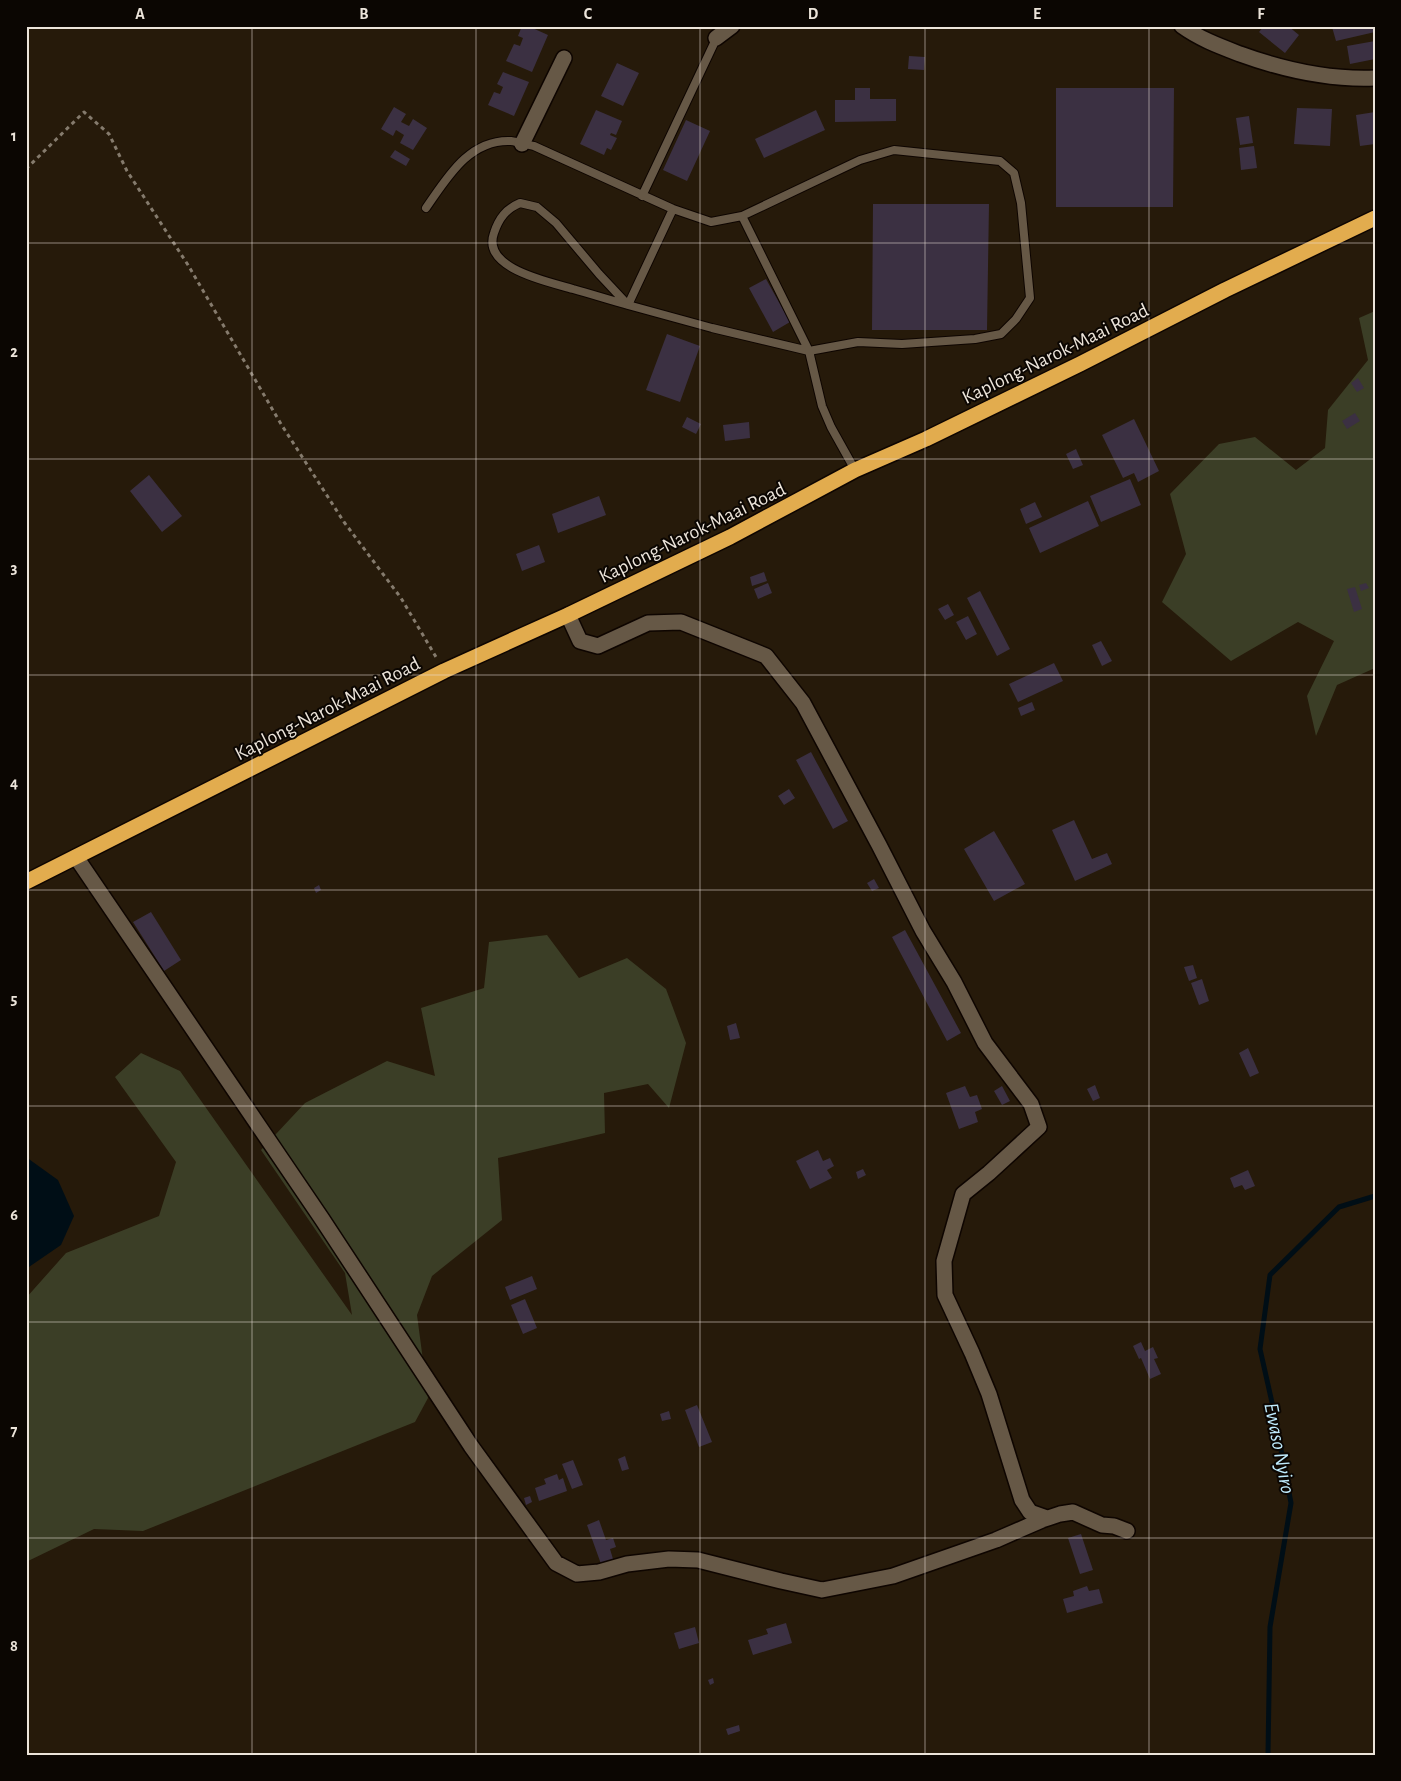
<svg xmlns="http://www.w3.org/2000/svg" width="1401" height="1781" viewBox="0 0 1401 1781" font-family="'Alegreya Sans',sans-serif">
<rect width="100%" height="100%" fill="#261a0a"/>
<path fill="#3b3e26" d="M1375 311V668L1337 685 1316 736 1307 696 1334 641 1298 622 1231 661 1162 602 1186 554 1170 494 1219 444 1255 437 1296 470 1325 448 1328 410 1368 360 1359 318Z
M547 935 579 978 627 958 666 989 686 1043 669 1108 648 1084 604 1093 605 1133 498 1158 502 1220 432 1276 417 1315 428 1398 415 1422 143 1531 94 1529 26 1562V1298L66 1253 159 1216 176 1162 115 1077 141 1053 180 1071 352 1315 345 1273 261 1150 305 1103 387 1061 435 1076 421 1008 484 988 489 942Z"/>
<path fill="#000e16" d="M26 1157 58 1180 74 1216 61 1245 26 1269Z"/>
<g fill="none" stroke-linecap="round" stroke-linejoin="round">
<path stroke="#000e16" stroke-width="5" d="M1268 1755 1270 1627 1291 1503 1273 1407 1260 1349 1270 1275 1339 1207 1375 1196"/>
</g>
<path fill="#3b3042" d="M522 26H528L548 35 532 72 506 61 514 44 520 46 523 38 518 36Z
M1264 26H1288L1299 35 1285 53 1259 32Z
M1336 26H1375V32L1336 41 1332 27Z
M1375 41V59L1350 64 1347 46Z
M909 56 925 57 924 70 908 69Z
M617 63 639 73 623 106 601 96Z
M503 72 529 82 514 116 488 105 494 92 500 94 503 87 497 84Z
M855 88H870V99H896V121L835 122V100H855Z
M1056 88H1174L1173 207H1056Z
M394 107 406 114 401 122 409 126 413 119 427 128 413 150 400 143 404 135 396 130 393 136 381 129Z
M1297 108 1332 109 1330 146 1294 144Z
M596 110 622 121 616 135 611 133 610 135 617 138 611 150 607 148 604 155 580 144Z
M816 110 825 130 764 158 755 139Z
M1375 112V144L1360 146 1356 115Z
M1249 116 1253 143 1240 145 1236 118Z
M686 120 710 131 687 181 663 170Z
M1254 146 1257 168 1241 170 1239 148Z
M395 150 410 159 406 166 390 157Z
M873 204H989L987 330H872Z
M766 279 790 322 773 332 749 288Z
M667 334 700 346 680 402 646 390Z
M1358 378 1364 388 1357 392 1351 383Z
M1355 413 1360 421 1347 429 1342 421Z
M687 417 701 424 696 434 682 427Z
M1134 419 1159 471 1138 482 1134 473 1123 478 1102 435Z
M749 422 750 438 725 441 723 425Z
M1076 449 1083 465 1073 469 1066 454Z
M149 475 182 516 162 532 130 491Z
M1130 479 1141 505 1101 522 1090 496Z
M599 496 606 515 558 533 552 514Z
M1088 501 1099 526 1040 553 1029 528Z
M1035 502 1042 517 1026 524 1020 509Z
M539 545 545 562 522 571 516 554Z
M764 572 767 581 752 586 750 577Z
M768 583 772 593 758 599 754 589Z
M1366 583 1369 588 1361 591 1359 585Z
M1355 587 1362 609 1354 612 1347 589Z
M980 591 1010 649 997 656 967 598Z
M948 604 954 615 945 620 938 609Z
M968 616 977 634 966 640 956 622Z
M1101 641 1112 661 1102 666 1092 645Z
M1054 663 1063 681 1018 702 1009 684Z
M1032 702 1035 710 1021 716 1018 708Z
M811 752 848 821 833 829 796 760Z
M789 789 795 798 784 805 778 796Z
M1074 820 1092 859 1107 853 1112 864 1075 881 1052 830Z
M994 831 1025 884 994 901 964 849Z
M874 879 879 888 872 891 867 883Z
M319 885 321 890 316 893 314 888Z
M151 912 181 960 164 971 133 922Z
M905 930 961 1033 947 1041 892 937Z
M1193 965 1197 978 1189 981 1184 967Z
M1202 979 1209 1001 1199 1005 1191 983Z
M736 1023 740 1038 730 1040 727 1026Z
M1248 1048 1259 1073 1250 1077 1239 1053Z
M1095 1085 1100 1098 1093 1101 1087 1089Z
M965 1086 970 1097 977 1095 982 1109 975 1112 978 1122 959 1129 946 1093Z
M1002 1086 1010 1101 1002 1105 994 1091Z
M818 1150 823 1161 830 1158 834 1166 827 1170 832 1178 810 1189 796 1161Z
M863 1169 866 1175 858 1179 856 1172Z
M1248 1170 1255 1186 1245 1190 1242 1185 1234 1188 1230 1178Z
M532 1276 537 1289 510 1300 505 1287Z
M525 1299 537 1328 523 1334 511 1305Z
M1141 1342 1145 1351 1153 1347 1158 1358 1154 1359 1161 1374 1150 1379 1141 1358 1139 1359 1133 1346Z
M697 1405 712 1442 699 1447 685 1410Z
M669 1411 671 1419 662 1421 660 1414Z
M625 1456 629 1469 622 1471 618 1459Z
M573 1460 583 1485 572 1489 562 1464Z
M557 1474 559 1480 563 1478 567 1491 539 1501 535 1488 546 1484 544 1479Z
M530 1496 532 1502 526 1505 524 1498Z
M599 1520 606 1540 613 1538 616 1547 610 1549 613 1559 601 1564 587 1525Z
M1081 1534 1093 1570 1080 1574 1068 1538Z
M1087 1586 1089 1591 1099 1589 1103 1603 1067 1613 1063 1599 1074 1596 1073 1591Z
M786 1623 792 1643 753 1655 748 1640 768 1634 766 1629Z
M695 1627 699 1643 679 1649 674 1633Z
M713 1678 714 1683 710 1685 708 1680Z
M739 1725 740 1731 728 1735 726 1729Z"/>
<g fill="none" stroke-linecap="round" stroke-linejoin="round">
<defs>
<path id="lane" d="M642 196 717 37
M426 208C447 178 469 139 511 141 519 142 527 145 534 146L673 209 711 222 742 216 809 351 822 406 831 427 855 470
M673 209 628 305C610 300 591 294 573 289 550 282 481 269 494 233 499 218 506 209 520 203L537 207 556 223 599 274 628 305 712 328 809 351 858 342 902 344 975 339 1001 334 1016 319 1030 298 1021 203 1014 173 1000 161 894 150 860 160 742 216"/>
<path id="street" d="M716 38 732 26
M522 144 564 58
M568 615 580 641 598 646 648 623 681 622 766 656 803 703 879 845 923 931 954 982 985 1043 1031 1104 1039 1127 989 1173 963 1194 944 1261 945 1295 972 1353 989 1394 1022 1500 1030 1512 1047 1518
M76 857 322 1219 471 1446 556 1563 577 1574 599 1572 627 1564 669 1559 698 1560 781 1581 822 1590 893 1576 996 1540 1042 1520 1060 1514 1073 1512 1102 1525 1114 1526 1127 1531"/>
<path id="secondary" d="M1182 26C1200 39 1219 46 1240 54 1284 70 1328 80 1375 78"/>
<path id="highway" d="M26 882 444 671 568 615 730 537 855 470 926 439 1080 364 1225 290 1375 218"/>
</defs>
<use href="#lane" stroke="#0e0500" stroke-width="10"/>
<use href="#street" stroke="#0e0500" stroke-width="18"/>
<use href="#secondary" stroke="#0e0500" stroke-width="18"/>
<use href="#highway" stroke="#0e0500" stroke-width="18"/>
<path stroke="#857b6d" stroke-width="3" stroke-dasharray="4 4" stroke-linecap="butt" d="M26 169 84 112 109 134 127 171 188 265 281 424 344 522 401 598 436 657"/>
<use href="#lane" stroke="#665846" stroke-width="8"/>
<use href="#street" stroke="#665846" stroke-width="15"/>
<use href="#secondary" stroke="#665846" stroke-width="15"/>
<use href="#highway" stroke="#e2ac4e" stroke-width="15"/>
</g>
<path fill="none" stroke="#ece4da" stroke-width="1" stroke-opacity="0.55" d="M252 26V1755M476 26V1755M700 26V1755M925 26V1755M1149 26V1755M26 243H1375M26 459H1375M26 675H1375M26 890H1375M26 1106H1375M26 1322H1375M26 1538H1375"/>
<g text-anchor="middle" stroke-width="4" stroke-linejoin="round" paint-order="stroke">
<g font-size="20" fill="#ece4da" stroke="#0b0602">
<text transform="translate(1055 353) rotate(-26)" y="7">Kaplong-Narok-Maai Road</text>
<text transform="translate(692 532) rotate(-26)" y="7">Kaplong-Narok-Maai Road</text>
<text transform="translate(327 708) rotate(-27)" y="7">Kaplong-Narok-Maai Road</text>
</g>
<g font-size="21" font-style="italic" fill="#bfebfd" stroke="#0b0602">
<text transform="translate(1280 1448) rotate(79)" y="7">Ewaso Nyiro</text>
</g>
</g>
<rect width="1401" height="1781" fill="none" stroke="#0b0602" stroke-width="55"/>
<rect x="28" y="28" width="1346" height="1726" fill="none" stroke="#ece4da" stroke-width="2"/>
<g font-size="16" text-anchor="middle" font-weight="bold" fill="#ece4da">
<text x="140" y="19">A</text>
<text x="364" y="19">B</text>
<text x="588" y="19">C</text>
<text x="813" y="19">D</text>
<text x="1037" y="19">E</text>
<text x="1261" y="19">F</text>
<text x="14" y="141">1</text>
<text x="14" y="357">2</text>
<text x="14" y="573">3</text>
<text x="14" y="788">4</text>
<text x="14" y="1004">5</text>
<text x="14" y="1220">6</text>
<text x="14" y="1436">7</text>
<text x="14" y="1651">8</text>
</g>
</svg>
